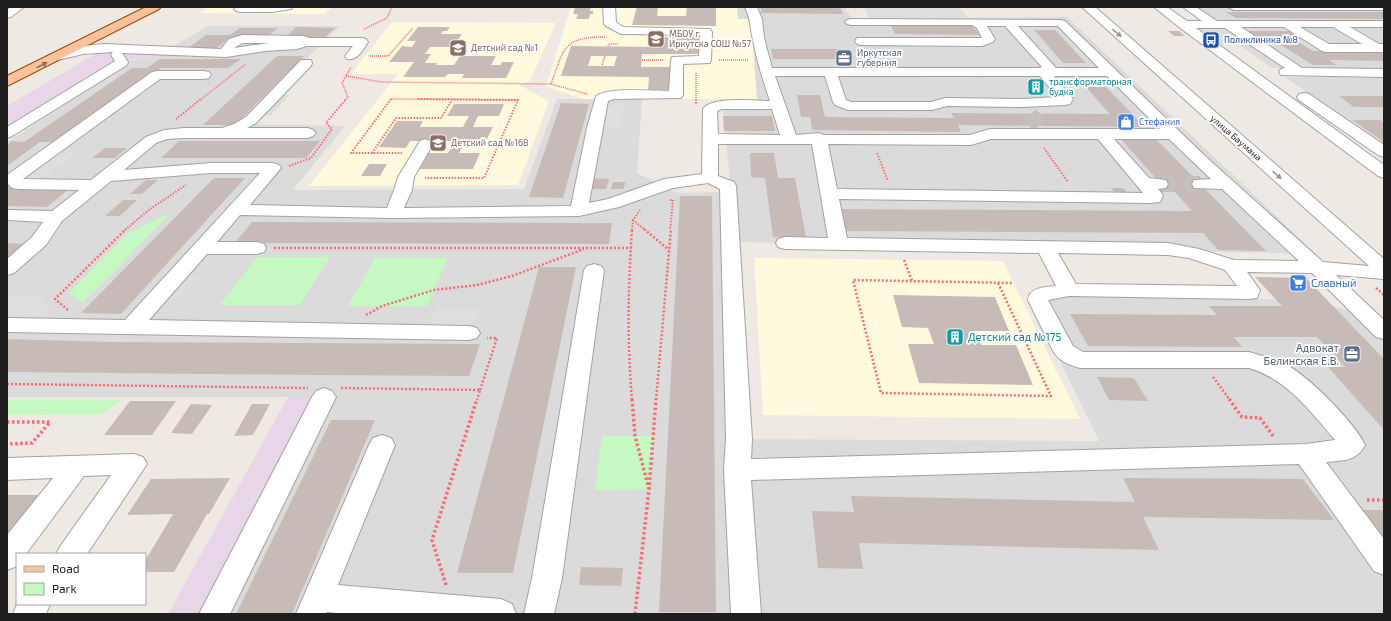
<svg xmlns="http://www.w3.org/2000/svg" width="1391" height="621" viewBox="0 0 1391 621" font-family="'Exo 2',sans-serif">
<rect width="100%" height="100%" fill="#efe9e4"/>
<path fill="#dcdbdb" d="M713 7H844L852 19 1067 17 1316 254 736 242Z
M1185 7H1384V68H1272Z
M208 26H340L240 124 345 126 293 190 524 189 557 99H642L637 173 678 193 721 192 726 439 1099 441 1027 294 1306 300 1357 312 1384 340V614H222L333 397H7V142L128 63 129 60 157 58 164 52Z
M1285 77H1384V147Z"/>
<path fill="#e8d6e8" d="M102 50 164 52 157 58 123 60 7 131V106Z
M288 397H324L214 614H168Z"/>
<path fill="#fff9dd" d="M209 7H332L325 14 199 13Z
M571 7H737L738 19H751L757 99H583L545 86 547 83Z
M392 22 556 23 530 81 519 85 549 101 518 185 309 186 398 74H351Z
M754 258 1003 261 1080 419 763 415Z"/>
<path fill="#c6f9c1" d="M172 212 83 303 69 293 128 233Z
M257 257H330L299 305H220Z
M375 258H448L427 306H348Z
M7 400H122L103 414 7 415Z
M602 436H654L649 489 595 490Z"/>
<path fill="#dedede" d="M864 7H959L970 21 870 20Z
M1187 27H1214L1240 45H1211Z
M921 75 969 76 971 80H923Z
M982 76H1032L1036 80H985Z
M275 95H290L271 115 255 116Z
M599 105H623L619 128H594Z
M53 150H78L33 184H18Z
M175 278 195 279 177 298H157Z
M7 295 38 296 49 310 33 326 7 325Z
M437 309H479L469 333 426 332Z"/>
<path fill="#c7bbb7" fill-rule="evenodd" d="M575 7H591L590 11H593V14H590L589 19H576L578 14H573Z
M637 7H658L657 16H686L687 7H716V26L632 25Z
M761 7H840L843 14 761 13Z
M1225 12H1384V19L1236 18Z
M890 24 971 25 980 35 895 34Z
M296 27 335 28 324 38H285Z
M418 27H450L447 31H443L441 34H462L453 47H430L425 54H431L425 63H437L436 65H454L460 56H496L491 65H501L502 62H514L506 78H462L464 74H448L445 77H403L414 62H389L402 46 412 47 416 41H407Z
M240 28H278L267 37H231L215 49 188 48 206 35H230Z
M1034 30H1055L1086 63H1063Z
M1168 31H1179L1185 36H1174Z
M1242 31H1292L1305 39H1293L1313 51H1384V61L1329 60 1337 65H1313L1271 39H1254Z
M657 37H700V54H642L641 67H676L675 90H648L649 77 561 76 571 46 656 47ZM591 56H617L614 66H588Z
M771 49H850L854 59H773Z
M277 56H304L235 125H203Z
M160 59H241L228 68H161L57 142H40L7 166V145L12 141 24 142 132 68H147Z
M1026 83 1039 84 1046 91H1032Z
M1083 84 1104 85 1145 127 958 125 961 132 812 130 810 117H801L797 95H820L825 117 954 118 951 113 1110 114Z
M1339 96H1384V107H1354Z
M561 103 589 104 563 198 529 197Z
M454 104H504L499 116H478L473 127H493L486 141H466L459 153H480L473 169H417L426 153H448L455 141H410L406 148 379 147 397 121H423L420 127H463L469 116H447Z
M723 116H772L775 131H724Z
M1352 120H1380L1384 123V142Z
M1118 136 1154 137 1266 251 1218 250 1203 233 843 231 838 209 1192 211 1175 192H1168Z
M179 141H320L306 158H161Z
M105 148H127L115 158H92Z
M750 153H774L778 178H795L806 237H773L765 178 751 177Z
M369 164H387L380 176H361Z
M214 178H245L121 314 81 313Z
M588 178 609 179 606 189H584Z
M146 180H158L142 194H130Z
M613 182H625L624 189H611Z
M7 187 69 189 47 207 7 206Z
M1111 188H1123L1129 195H1116Z
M680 196H712L716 612H659Z
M123 200H137L120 216H105Z
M252 222 612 223 609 244 235 243Z
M7 243 28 244 7 261Z
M539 267H576L513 573H457Z
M1255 277 1306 278 1384 359V430L1328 367H1345L1317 337H1234L1242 347 1088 346 1070 314 1217 315 1209 306H1282Z
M893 295 995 297 1009 331H975L981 345H1016L1033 385 919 383 908 344H934L928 328 902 327Z
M7 339 111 342 480 344 469 376 319 375 7 372Z
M1097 377 1134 378 1148 401 1109 400Z
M130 401H176L152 435H104Z
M191 404 212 405 192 434 171 433Z
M252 404H270L253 435 234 436Z
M331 420H375L292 614H236Z
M230 478 209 514H207L174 572H145V561L173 514 127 515 151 479Z
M1123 478 1303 479 1334 520 1143 517 1159 550 859 543 863 569 818 568 812 511 854 512 851 496 1135 502Z
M7 495H41L7 537Z
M1360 510H1384V540Z
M581 567 623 568 621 586 579 585Z"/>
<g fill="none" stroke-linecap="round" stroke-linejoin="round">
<path stroke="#c5c0bc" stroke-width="16" stroke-dasharray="16 8" stroke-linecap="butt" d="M1030 114 1039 126
M1160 184H1200"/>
<defs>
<path id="minor" d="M11 7H24L11 17 7 18V10Z
M236 7H293L291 9 272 12H240L236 11 234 9Z
M603 7H615L616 22 623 27 710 29 712 32 711 60 710 63 683 64V95L681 98 614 99 608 101 589 203 608 199 664 179 702 174 703 109C712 96 754 101 770 101 763 81 757 61 753 40 750 28 751 20 745 7H757L762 19 764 38 772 68H1039L1042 67 1005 26H987L995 39 993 42 982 46 861 45 857 44 855 41 857 38H982L977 28 972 25H851L847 24 845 22 847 20 851 19 1061 20 1065 21 1206 157 1323 262 1369 266 1082 7H1095L1384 259V279L1336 275 1384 320V339L1376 337 1312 273 1247 272 1260 290 1257 298 1250 299 1069 296 1048 300 1073 346 1083 352H1249C1262 356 1275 359 1287 365 1309 377 1355 423 1365 445 1356 462 1343 460 1326 462L1384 539V575L1374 571 1299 464 751 480 761 614H731L724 470 726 439 720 189 708 183 673 188 619 207 579 216 393 218 240 215 217 242H257L264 244 266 248 264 252 257 254H207L149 320 469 326 477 328 480 333 477 338 469 340 7 332V318L125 320 260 173H211L111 181 62 221 46 245 14 273 7 275V259L32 237 43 222 7 220V210L52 211 79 190 18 189 12 188 7 183V175L152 72 157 71H204L209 72 211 75 209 78 204 79H160L23 179 91 180 146 137 164 130 184 128H222L234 124 246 117 301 60H311L312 63 311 66 256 123 247 128H308L313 130 316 133 313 136 308 138H184L167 139 156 143 124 170 211 163H273L279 165 281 168 250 205 387 208 394 190 398 177 420 141 425 139 430 141 433 144 414 177 412 190 404 208 571 206 587 128 596 96C608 87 652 91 669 91L671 60 672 57 699 56 700 35 621 34 606 26 604 24ZM1018 26H1058L1099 68H1056ZM775 76H825L833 102 835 105 848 110H932L947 106 1023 107 1065 105 1070 104 1073 99 1054 76H1107L1160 129H990L970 135H824L819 133 796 135ZM838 76H1040L1057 97 1023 99 946 98 931 102H851L846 100ZM722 109H772L780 135 718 134 717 111ZM991 139H1098L1143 193 837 189 828 144 971 145ZM1114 139H1169L1211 179 1194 180 1192 184 1194 188 1222 189 1299 261 1234 260 1199 249 1168 243 847 238 839 199 1150 203 1160 202 1163 195 1158 189 1166 188 1168 184 1166 180 1149 178ZM718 144H812L828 238 785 237 778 239 776 243 778 247 785 249 1039 253 1056 286C1046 287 1029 287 1028 300L1053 351C1059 361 1069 365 1080 368H1249C1287 379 1311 412 1335 440L1306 444 751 459 752 439 736 186 734 182 718 176ZM1058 253 1168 255 1189 258 1225 270 1237 286 1076 284Z
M1154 7H1167L1187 21H1202L1183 7H1196L1217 21H1384V27H1350L1379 44H1384V52H1326L1322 51 1284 27H1241L1302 68 1384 69V77L1281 75 1279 72 1281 69 1285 68 1225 28H1196L1384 165V178L1378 176 1179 27ZM1300 27H1333L1362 44H1329Z
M1228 7H1384V10H1234Z
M242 35 304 36 309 38H362L366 39 368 42C363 50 357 61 347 59L345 56 353 46H307L297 49 265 51 226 57 122 53 128 62 127 65 12 136 7 138V127L115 61 111 55 113 52 83 54 58 60 54 59 52 56 54 53 83 46 104 44 221 49 229 39ZM242 43H269L234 48Z
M1304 93 1309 94 1384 145V157L1378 155 1299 100 1297 97 1299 94Z
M594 264 601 266 604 270 562 578 554 614H524L532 578 584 270 587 266Z
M324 388 332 391 336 397 230 614H199L312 397 316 391Z
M382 435 391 438 395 445 338 585 501 599 512 604 516 614H347L327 612 326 614H296L369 445 373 438Z
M134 454 143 457 147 464 87 554H56L61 545 111 475 84 476 26 554H17V566L7 570V535L53 478 7 480V458Z
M17 604H50L46 614H13Z"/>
<path id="major" d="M146 7H161L159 9 7 86V76Z"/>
</defs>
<use href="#minor" stroke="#a2a2a2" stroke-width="2"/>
<use href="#major" stroke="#984c00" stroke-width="2"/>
<path stroke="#fa6a74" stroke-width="1.5" stroke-dasharray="1 1" stroke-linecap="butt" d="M364 29 387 18 392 7
M608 46 609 44H618
M370 56H388L413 28
M642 60H663
M719 60H748
M602 65 605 56
M696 73V100
M346 76 381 82 551 84 587 94
M551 84C564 48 563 37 605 37
M200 100 246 64
M345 100 348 97 342 83 351 67
M390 100 391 99 518 100"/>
<path stroke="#fa6a74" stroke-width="2" stroke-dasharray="1.5 1.5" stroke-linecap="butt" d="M391 99 351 153H402
M418 99 518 100 484 178H425
M696 99V104
M176 119 201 99
M1044 148 1068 182
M372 153 396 118H441L452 100
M877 153 888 181
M289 166 311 158 332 129 326 123 346 99
M670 200H673L670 230
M633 220 645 230
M125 230 150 209 186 185
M632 230 633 220 640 210"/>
<path stroke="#fa6a74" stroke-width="2.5" stroke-dasharray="2 2" stroke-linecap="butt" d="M644 229 669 250
M274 248H631
M904 260 912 281
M998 283 1051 396 881 393 853 280 1013 283
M1376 288 1384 295
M68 310 55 299 126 229
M366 315 382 306 434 290 477 285 512 276 584 249
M1213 377 1230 400
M7 384 308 388
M341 388 480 390 477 400
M480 390 497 338H487
M632 400C627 341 628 288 632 229
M656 400 671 229"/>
<path stroke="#fa6a74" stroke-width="3.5" stroke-dasharray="2.5 2.5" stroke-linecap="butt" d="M632 399 635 436 649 489
M1229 399 1242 417 1260 418 1274 437
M7 422H50L32 443 7 444
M1367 500H1384
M446 585 432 540 477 399
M635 614 649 489 656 399"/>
<use href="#minor" fill="#fff" fill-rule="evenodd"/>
<use href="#major" fill="#fcc29c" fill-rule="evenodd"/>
</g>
<defs><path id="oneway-solid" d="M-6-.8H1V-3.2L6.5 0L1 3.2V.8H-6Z"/></defs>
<g fill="#9a9a9a">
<use href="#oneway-solid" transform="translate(1117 33) rotate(41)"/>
<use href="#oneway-solid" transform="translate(1277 175) rotate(41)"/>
</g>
<use fill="#8d705d" href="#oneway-solid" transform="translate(42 65) rotate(-27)"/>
<defs>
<symbol id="school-square" viewBox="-11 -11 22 22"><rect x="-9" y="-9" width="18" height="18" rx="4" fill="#8d6e63" stroke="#fff"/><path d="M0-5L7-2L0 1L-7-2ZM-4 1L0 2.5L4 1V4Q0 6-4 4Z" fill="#fff"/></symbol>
<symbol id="bus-square" viewBox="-11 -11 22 22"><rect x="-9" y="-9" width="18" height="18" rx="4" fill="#1a4fb4" stroke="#fff"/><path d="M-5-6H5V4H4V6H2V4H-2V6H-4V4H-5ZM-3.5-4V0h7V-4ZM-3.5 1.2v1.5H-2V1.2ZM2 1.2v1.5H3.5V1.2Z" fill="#fff"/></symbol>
<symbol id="office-square" viewBox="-11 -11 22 22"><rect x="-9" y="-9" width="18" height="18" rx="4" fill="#5c6f8a" stroke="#fff"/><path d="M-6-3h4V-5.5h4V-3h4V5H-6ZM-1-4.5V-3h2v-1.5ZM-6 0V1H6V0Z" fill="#fff"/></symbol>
<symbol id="building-square" viewBox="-11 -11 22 22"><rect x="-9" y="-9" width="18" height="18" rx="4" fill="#0f9aa8" stroke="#fff"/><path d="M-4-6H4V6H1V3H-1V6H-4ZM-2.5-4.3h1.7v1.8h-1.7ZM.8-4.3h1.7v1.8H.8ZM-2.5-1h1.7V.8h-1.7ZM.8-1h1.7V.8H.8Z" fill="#fff"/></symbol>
<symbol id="shop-square" viewBox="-11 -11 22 22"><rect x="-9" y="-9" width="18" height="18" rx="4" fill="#3f7fe0" stroke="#fff"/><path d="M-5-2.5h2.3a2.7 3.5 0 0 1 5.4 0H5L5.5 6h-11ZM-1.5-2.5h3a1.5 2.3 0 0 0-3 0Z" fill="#fff"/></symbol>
<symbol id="supermarket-square" viewBox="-11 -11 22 22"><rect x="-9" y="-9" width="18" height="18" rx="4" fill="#3f7fe0" stroke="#fff"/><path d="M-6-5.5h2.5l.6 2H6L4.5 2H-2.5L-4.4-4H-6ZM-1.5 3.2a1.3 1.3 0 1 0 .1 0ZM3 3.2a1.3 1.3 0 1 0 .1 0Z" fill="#fff"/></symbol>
</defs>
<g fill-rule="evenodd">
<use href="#school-square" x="646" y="29" width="20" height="20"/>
<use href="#bus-square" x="1201" y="30" width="20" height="20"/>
<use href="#school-square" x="448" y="38" width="20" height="20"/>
<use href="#office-square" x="834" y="48" width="20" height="20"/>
<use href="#building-square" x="1026" y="77" width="20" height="20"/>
<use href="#shop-square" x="1116" y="112" width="20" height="20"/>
<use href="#school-square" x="428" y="133" width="20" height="20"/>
<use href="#supermarket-square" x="1288" y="273" width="20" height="20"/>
<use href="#building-square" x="945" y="327" width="20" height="20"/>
<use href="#office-square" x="1342" y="344" width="20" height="20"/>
</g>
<g text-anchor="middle" stroke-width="3.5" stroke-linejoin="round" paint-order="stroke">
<g font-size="9" fill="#785e54" stroke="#fff" text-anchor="start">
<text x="669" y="37">МБОУ г.<tspan x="669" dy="10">Иркутска СОШ №57</tspan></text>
<text x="471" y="51">Детский сад №1</text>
<text x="451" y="146">Детский сад №168</text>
</g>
<g font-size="9" fill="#164399" stroke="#fff" text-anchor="start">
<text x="1224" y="43">Поликлиника №8</text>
</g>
<g font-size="9" fill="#4e5e75" stroke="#fff" text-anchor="start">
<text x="857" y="56">Иркутская<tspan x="857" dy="10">губерния</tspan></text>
</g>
<g font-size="9" fill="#0d838f" stroke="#fff" text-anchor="start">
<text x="1049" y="85">трансформаторная<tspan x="1049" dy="10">будка</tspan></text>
</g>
<g font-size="9" fill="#366cbe" stroke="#fff" text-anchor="start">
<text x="1139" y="125">Стефания</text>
</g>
<g font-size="9" fill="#1e1e1e" stroke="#fff">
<text transform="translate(1236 138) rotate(41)" y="3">улица Баумана</text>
</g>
<g font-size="11" fill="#366cbe" stroke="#fff" text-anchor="start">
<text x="1311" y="287">Славный</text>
</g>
<g font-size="11" fill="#0d838f" stroke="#fff" text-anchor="start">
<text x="968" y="341">Детский сад №175</text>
</g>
<g font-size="11" fill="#4e5e75" stroke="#fff" text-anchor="end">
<text x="1339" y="352">Адвокат<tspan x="1339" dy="13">Белинская Е.В.</tspan></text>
</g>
</g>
<rect width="1391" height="621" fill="none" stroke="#1e1e1e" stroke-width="16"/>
<rect x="16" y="553" width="130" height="52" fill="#ffffff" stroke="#a5a5a5"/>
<rect x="24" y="566" width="20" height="6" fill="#fcc29c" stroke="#a5a5a5"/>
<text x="52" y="573" font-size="12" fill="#1e1e1e">Road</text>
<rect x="24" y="583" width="20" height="12" fill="#c6f9c1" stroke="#a5a5a5"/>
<text x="52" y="593" font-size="12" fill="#1e1e1e">Park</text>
</svg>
